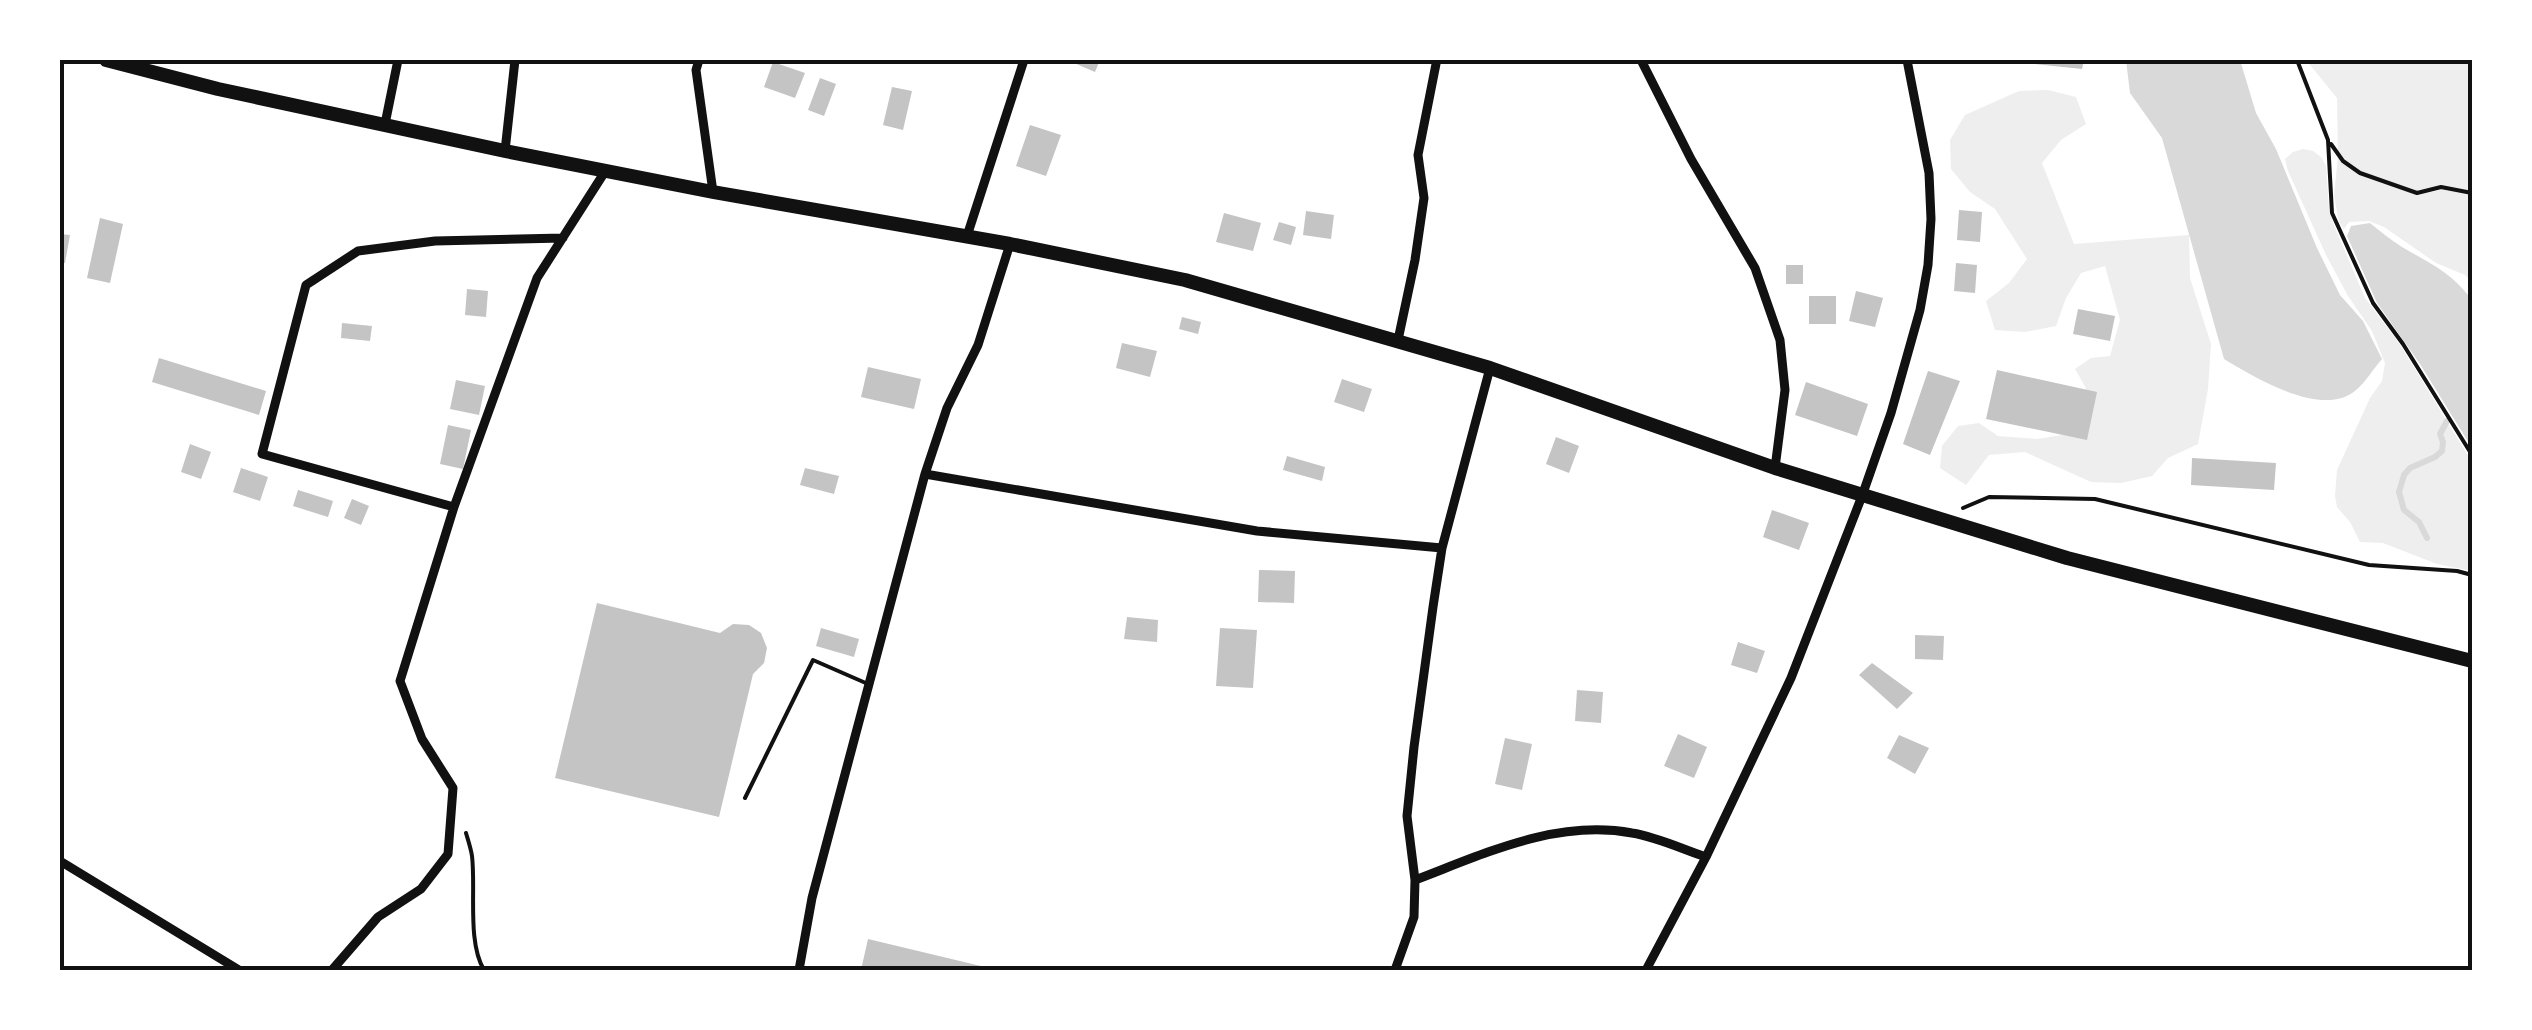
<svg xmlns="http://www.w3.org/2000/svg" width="2532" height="1030" viewBox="0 0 2532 1030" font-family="'Noto Sans',sans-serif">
<rect width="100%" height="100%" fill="#fff"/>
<path fill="#eee" d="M2306 60H2472V283L2465 275 2436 263 2384 227 2369 221 2349 222 2344 229 2339 222 2334 196 2338 156 2337 98Z
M2048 90 2076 97 2086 124 2061 140 2042 163 2074 244 2189 235 2190 278 2211 344 2208 389 2198 444 2168 458 2152 476 2121 483 2091 482 2025 452 1989 455 1966 485 1940 468 1942 446 1958 426 1979 423 1998 436 2037 439 2074 433 2086 388 2075 369 2091 358 2110 356 2120 320 2105 266 2081 273 2066 298 2056 326 2025 332 1995 330 1986 301 2009 283 2027 259 1995 209 1970 192 1951 169 1950 140 1965 115 2019 91Z
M2303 149 2313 151 2321 157 2326 166 2329 209 2333 223 2365 298 2399 343 2472 462V571L2437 564 2383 543 2360 542 2350 522 2337 507 2335 496 2337 470 2370 398 2382 381 2385 363 2372 331 2348 296 2326 255 2288 171 2285 159 2293 152Z"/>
<path fill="#d9d9d9" d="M2126 60H2240L2256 113 2276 149 2317 248 2340 295 2363 321 2382 359C2373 369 2366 382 2356 390 2324 419 2255 378 2224 359L2162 138 2130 93Z
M2370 223C2380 231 2391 240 2402 247 2431 264 2451 272 2472 300V448L2420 364 2377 303 2347 236 2351 226Z"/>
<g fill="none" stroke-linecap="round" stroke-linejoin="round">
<path stroke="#d9d9d9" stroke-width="6" d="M2427 538 2419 522 2404 510 2399 492 2404 475 2410 468 2435 457 2442 451 2443 442 2440 434 2447 421"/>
</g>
<path fill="#c4c4c4" d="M1067 60H1100L1095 72Z
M2026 60H2084L2082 69 2025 63Z
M773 62 805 73 795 98 764 87Z
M820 78 836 84 824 116 808 110Z
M892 87 912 91 903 130 883 125Z
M1030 125 1061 135 1046 176 1016 166Z
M1959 210 1982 212 1980 242 1957 240Z
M1306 211 1334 215 1331 239 1303 235Z
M1224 213 1261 223 1253 251 1216 242Z
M100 218 123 224 110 283 87 278Z
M1279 222 1296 227 1291 245 1273 240Z
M60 234 70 235 65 263 60 262Z
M1956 263 1977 265 1975 293 1954 291Z
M1786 265H1803V284H1786Z
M467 289 488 291 486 317 465 315Z
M1856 291 1883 298 1875 327 1849 321Z
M1809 296H1836V324H1809Z
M2078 309 2115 316 2110 341 2073 334Z
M1182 317 1201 322 1198 334 1179 329Z
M342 323 372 326 370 341 341 338Z
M1122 343 1157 351 1150 377 1116 368Z
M159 358 266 391 259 415 152 382Z
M868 367 921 379 914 409 861 397Z
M1997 370 2097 392 2087 440 1986 419Z
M1928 371 1960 381 1930 455 1903 444Z
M1342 379 1372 389 1364 412 1334 402Z
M456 380 485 386 479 415 450 409Z
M1806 382 1868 404 1857 436 1795 415Z
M448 425 471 430 463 469 440 464Z
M1556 437 1579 446 1569 473 1546 464Z
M190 444 211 452 201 479 181 472Z
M1287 456 1325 467 1322 481 1283 470Z
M2192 458 2276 463 2274 490 2191 485Z
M241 468 268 477 260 501 233 492Z
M805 468 839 476 834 494 800 485Z
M298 490 333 501 328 517 293 506Z
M352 499 369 506 361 525 344 518Z
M1772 510 1809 523 1799 550 1763 537Z
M1259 570 1295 571 1294 603 1258 602Z
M597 603 720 633 733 624 749 625 761 633 767 648 764 663 753 674 719 817 555 778Z
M1127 617 1158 620 1157 642 1124 639Z
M821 628 859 639 854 657 816 646Z
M1220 628 1257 630 1253 688 1216 686Z
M1915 635 1944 636 1943 660 1915 659Z
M1738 642 1765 651 1757 673 1731 665Z
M1872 663 1913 693 1897 709 1859 675Z
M1577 690 1603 692 1601 723 1575 721Z
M1678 734 1707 747 1694 778 1664 766Z
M1899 735 1929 748 1915 774 1887 758Z
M1505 738 1532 744 1522 790 1495 784Z
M868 939 985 967 984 970H861Z"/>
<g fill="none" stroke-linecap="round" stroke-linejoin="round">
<path stroke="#111" stroke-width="4" d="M2297 60 2328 140 2332 213 2373 303 2403 344 2472 455
M2331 144 2343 161 2360 173 2417 193 2441 187 2472 193
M1963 508 1989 497 2095 499 2369 565 2457 571 2472 575
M466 833C468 840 471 849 472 856 476 889 467 942 484 970"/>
<path stroke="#111" stroke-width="4" d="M745 798 813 660 868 684"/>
<path stroke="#111" stroke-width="9" d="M699 60 696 70 713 192
M1641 60 1691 159 1755 268 1780 340 1785 390 1775 468
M385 124 398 60
M505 151 515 60
M967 236 1024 60
M563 238 435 241 358 251 306 285 262 454 454 507 537 278 606 170
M1398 340 1415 260 1424 198 1418 155 1436 64
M925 474 1257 531 1442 548
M60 861 239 970
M1415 880C1484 854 1556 819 1632 833 1657 837 1682 849 1706 857
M332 970 378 917 421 889 448 854 453 788 422 739 400 681 454 507
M799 970 812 898 925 474 947 408 978 345 1010 244
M1395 970 1414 917 1415 880 1407 816 1414 747 1433 607 1442 548 1490 368
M1646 970 1706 857 1791 678 1862 496 1891 413 1920 310 1928 265 1931 219 1929 173 1907 60"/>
<path stroke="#111" stroke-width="14" d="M106 60 218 89 505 151 713 192 1010 244 1185 280 1490 368 1775 468 2067 558 2472 661"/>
</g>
<rect width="2532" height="1030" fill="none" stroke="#ffffff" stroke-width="125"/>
<rect x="62" y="62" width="2408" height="906" fill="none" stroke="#111" stroke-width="4"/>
</svg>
